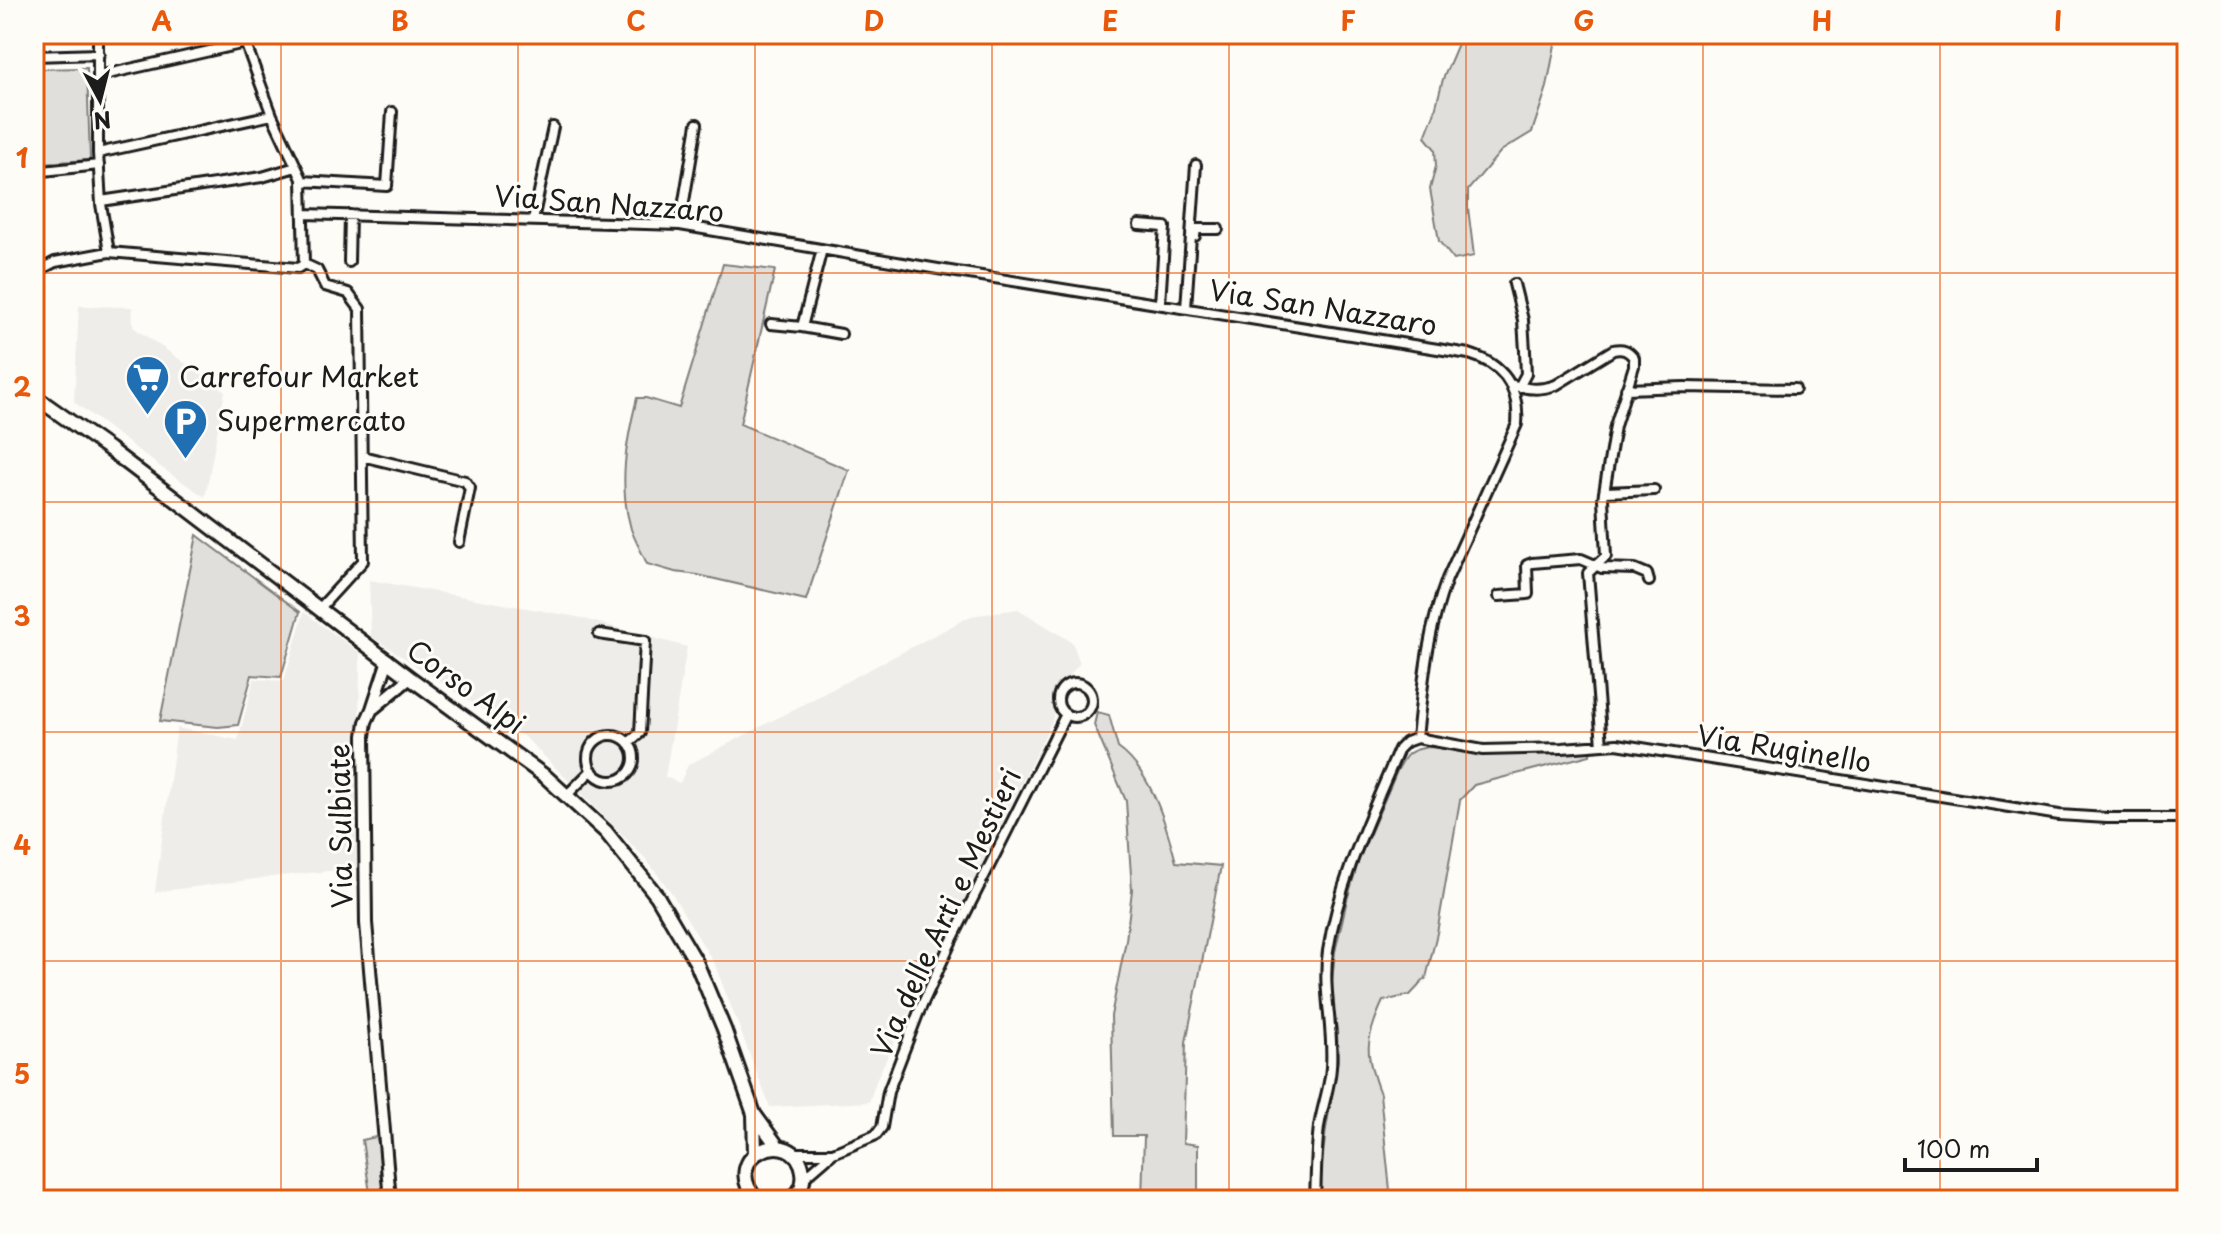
<svg xmlns="http://www.w3.org/2000/svg" width="2221" height="1234" viewBox="0 0 2221 1234" font-family="'Playpen Sans',sans-serif">
<rect width="100%" height="100%" fill="#fdfcf7"/>
<filter id="ink" filterUnits="userSpaceOnUse"><feTurbulence type="fractalNoise" baseFrequency=".0125" numOctaves="2"/><feDisplacementMap in="SourceGraphic" scale="16" xChannelSelector="R" yChannelSelector="G"/><feConvolveMatrix kernelMatrix="1 2 1 2 8 2 1 2 1" color-interpolation-filters="sRGB"/></filter>
<g filter="url(#ink)">
<path fill="#eeede9" d="M79 306 132 307 133 327 225 391 205 497 162 468 74 402Z
M369 580 577 617 687 647 665 777 680 783 688 765 971 616 1018 609 1072 642 1080 663 1056 691V708L1052 721 878 1076 869 1102 770 1107 715 965 671 892 646 859 527 739 371 636Z
M304 612 360 653 358 868 279 876 155 892 177 728 238 740 254 679 284 681Z"/>
<path fill="#e0dfdb" stroke="#7e7e7c" stroke-width="2" d="M1462 34H1557L1547 87 1532 132 1501 151 1468 190V208L1474 256 1454 260 1439 241 1430 189 1436 166 1435 149 1425 137 1434 114 1443 79Z
M87 68 90 160 41 163 35 69Z
M723 264 775 270 740 424 849 470 806 600 698 575 675 572 647 564C642 552 635 541 631 529 618 485 626 442 637 398H646L679 408Z
M197 535 300 612 281 677 252 675 238 725 218 727 160 721Z
M1097 712 1109 715 1118 748C1151 771 1166 824 1176 862L1221 866 1186 1042 1183 1143 1198 1145V1200H1142L1144 1136H1114L1111 1016 1126 940 1132 890 1126 801 1094 725Z
M1429 747 1457 749 1591 748 1590 755 1474 785 1460 800 1437 933 1426 978 1410 995 1383 1001C1365 1040 1364 1053 1380 1094L1391 1200H1321L1320 1182 1326 1129 1338 1060 1337 1029 1331 992 1335 952 1347 900 1359 859 1397 771C1406 754 1408 750 1429 747Z
M376 1137 380 1147V1173L385 1200H371L362 1140Z"/>
<g fill="none" stroke-linecap="round" stroke-linejoin="round">
<defs>
<path id="minor" d="M98 34V153L101 204 109 252
M242 34 272 115 302 179 304 264
M34 56 99 54
M99 76 245 43
M98 153 272 115
M34 172 99 165
M302 181 387 186 392 112
M101 201 262 177 296 167
M304 214 680 225 938 269 1469 354C1503 364 1520 388 1517 424L1447 579C1427 632 1423 682 1417 738
M533 220 553 127
M680 225 697 124
M1139 225 1165 227 1160 304
M1195 236 1196 229H1218
M349 262 350 215
M304 264 317 270 325 286 348 293 360 309 363 561 320 608
M34 273 55 262 109 252 298 268 304 264
M1514 284 1523 320 1525 351 1526 374 1519 387
M1186 308 1196 165
M771 324 802 327 822 249
M802 327 841 334
M1510 384C1527 389 1539 391 1556 385L1613 350C1623 348 1628 350 1634 358V366L1615 426 1603 499 1606 556 1588 573 1602 745
M1626 389 1684 387 1795 389
M362 456 465 481 470 488 459 542
M1605 492 1654 490
M1499 596 1528 594 1527 565 1532 563 1581 559 1602 568 1635 569 1647 574 1649 581
M599 634 645 641 640 733 628 743
M1058 700a17 17 0 1 1 34 0a17 17 0 1 1-34 0Z
M588 758a23 23 0 1 1 46 0a23 23 0 1 1-46 0Z
M1417 738 1483 750 1562 748 1617 744 2059 815 2107 818H2187
M567 795 592 770
M794 1153H832
M804 1178 833 1153 876 1135 882 1127 888 1092 918 1014 951 942 1066 714
M1315 1200C1316 1176 1316 1151 1319 1127 1322 1107 1330 1087 1331 1067 1334 1028 1322 990 1328 951 1339 880 1371 815 1399 749L1406 742 1417 738"/>
<path id="tertiary" d="M388 660 372 709 366 722 364 736 366 923 390 1200
M374 708 410 678"/>
<path id="secondary" d="M34 396 109 449 410 678 546 777 606 832 657 896 696 962 724 1029 754 1114 755 1154
M754 1114 778 1147
M757 1200C716 1154 796 1123 803 1172 805 1184 800 1192 791 1200"/>
</defs>
<use href="#minor" stroke="#1c1c1c" stroke-width="14"/>
<use href="#tertiary" stroke="#1c1c1c" stroke-width="16"/>
<use href="#secondary" stroke="#1c1c1c" stroke-width="18"/>
<use href="#minor" stroke="#fdfcf7" stroke-width="8"/>
<use href="#tertiary" stroke="#fdfcf7" stroke-width="10"/>
<use href="#secondary" stroke="#fdfcf7" stroke-width="12"/>
</g>
</g>
<path fill="none" stroke="#e8590c" stroke-width="2" stroke-opacity="0.55" d="M281 34V1200M518 34V1200M755 34V1200M992 34V1200M1229 34V1200M1466 34V1200M1703 34V1200M1940 34V1200M34 273H2187M34 502H2187M34 732H2187M34 961H2187"/>
<defs>
<symbol id="supermarket-pin" viewBox="-11 -11 22 30"><path d="M0 17L-7.5 6A9.5 9.5 0 1 1 7.5 6Z" fill="#1f6fb2" stroke="#fdfcf7"/><path d="M-6-5.5h2.5l.6 2H6L4.5 2H-2.5L-4.4-4H-6ZM-1.5 3.2a1.3 1.3 0 1 0 .1 0ZM3 3.2a1.3 1.3 0 1 0 .1 0Z" fill="#fff"/></symbol>
<symbol id="parking-pin" viewBox="-11 -11 22 30"><path d="M0 17L-7.5 6A9.5 9.5 0 1 1 7.5 6Z" fill="#1f6fb2" stroke="#fdfcf7"/><path d="M-3.5-5.5H1a3.5 3.5 0 0 1 0 7H-1V5.5H-3.5ZM-1-3.4V-.6H.8a1.4 1.4 0 0 0 0-2.8Z" fill="#fff"/></symbol>
</defs>
<g fill-rule="evenodd">
<use href="#supermarket-pin" x="122" y="352" width="51" height="69"/>
<use href="#parking-pin" x="160" y="396" width="51" height="69"/>
</g>
<g text-anchor="middle" stroke-width="6" stroke-linejoin="round" paint-order="stroke">
<g font-size="28" fill="#1c1c1c" stroke="#fdfcf7">
<text transform="translate(609 204) rotate(4)" y="10">Via San Nazzaro</text>
<text transform="translate(1323 308) rotate(9)" y="10">Via San Nazzaro</text>
<text transform="translate(466 687) rotate(36)" y="10">Corso Alpi</text>
<text transform="translate(1784 749) rotate(9)" y="10">Via Ruginello</text>
<text transform="translate(341 826) rotate(-91)" y="10">Via Sulbiate</text>
<text transform="translate(946 913) rotate(-65)" y="10">Via delle Arti e Mestieri</text>
</g>
<g font-size="28" fill="#1c1c1c" stroke="#fdfcf7" text-anchor="start">
<text x="179" y="387">Carrefour Market</text>
<text x="217" y="431">Supermercato</text>
</g>
</g>
<rect width="2221" height="1234" fill="none" stroke="#fdfcf7" stroke-width="88"/>
<g transform="translate(100 100) rotate(173)" stroke="#fdfcf7" stroke-width="6" paint-order="stroke">
<path d="M0-6L14 30L0 20L-14 30Z" fill="#1c1c1c"/>
<text y="-12" font-size="22" font-weight="bold" text-anchor="middle" fill="#1c1c1c">N</text>
</g>
<path d="M1905 1158v12h132v-12" fill="none" stroke="#1c1c1c" stroke-width="4"/>
<text x="1917" y="1158" font-size="24" fill="#1c1c1c" stroke="#fdfcf7" stroke-width="6" paint-order="stroke">100 m</text>
<rect x="44" y="44" width="2133" height="1146" fill="none" stroke="#e8590c" stroke-width="3"/>
<g font-size="26" text-anchor="middle" font-weight="bold" fill="#e8590c">
<text x="162" y="31">A</text>
<text x="400" y="31">B</text>
<text x="636" y="31">C</text>
<text x="874" y="31">D</text>
<text x="1110" y="31">E</text>
<text x="1348" y="31">F</text>
<text x="1584" y="31">G</text>
<text x="1822" y="31">H</text>
<text x="2058" y="31">I</text>
<text x="22" y="168">1</text>
<text x="22" y="397">2</text>
<text x="22" y="626">3</text>
<text x="22" y="855">4</text>
<text x="22" y="1084">5</text>
</g>
</svg>
